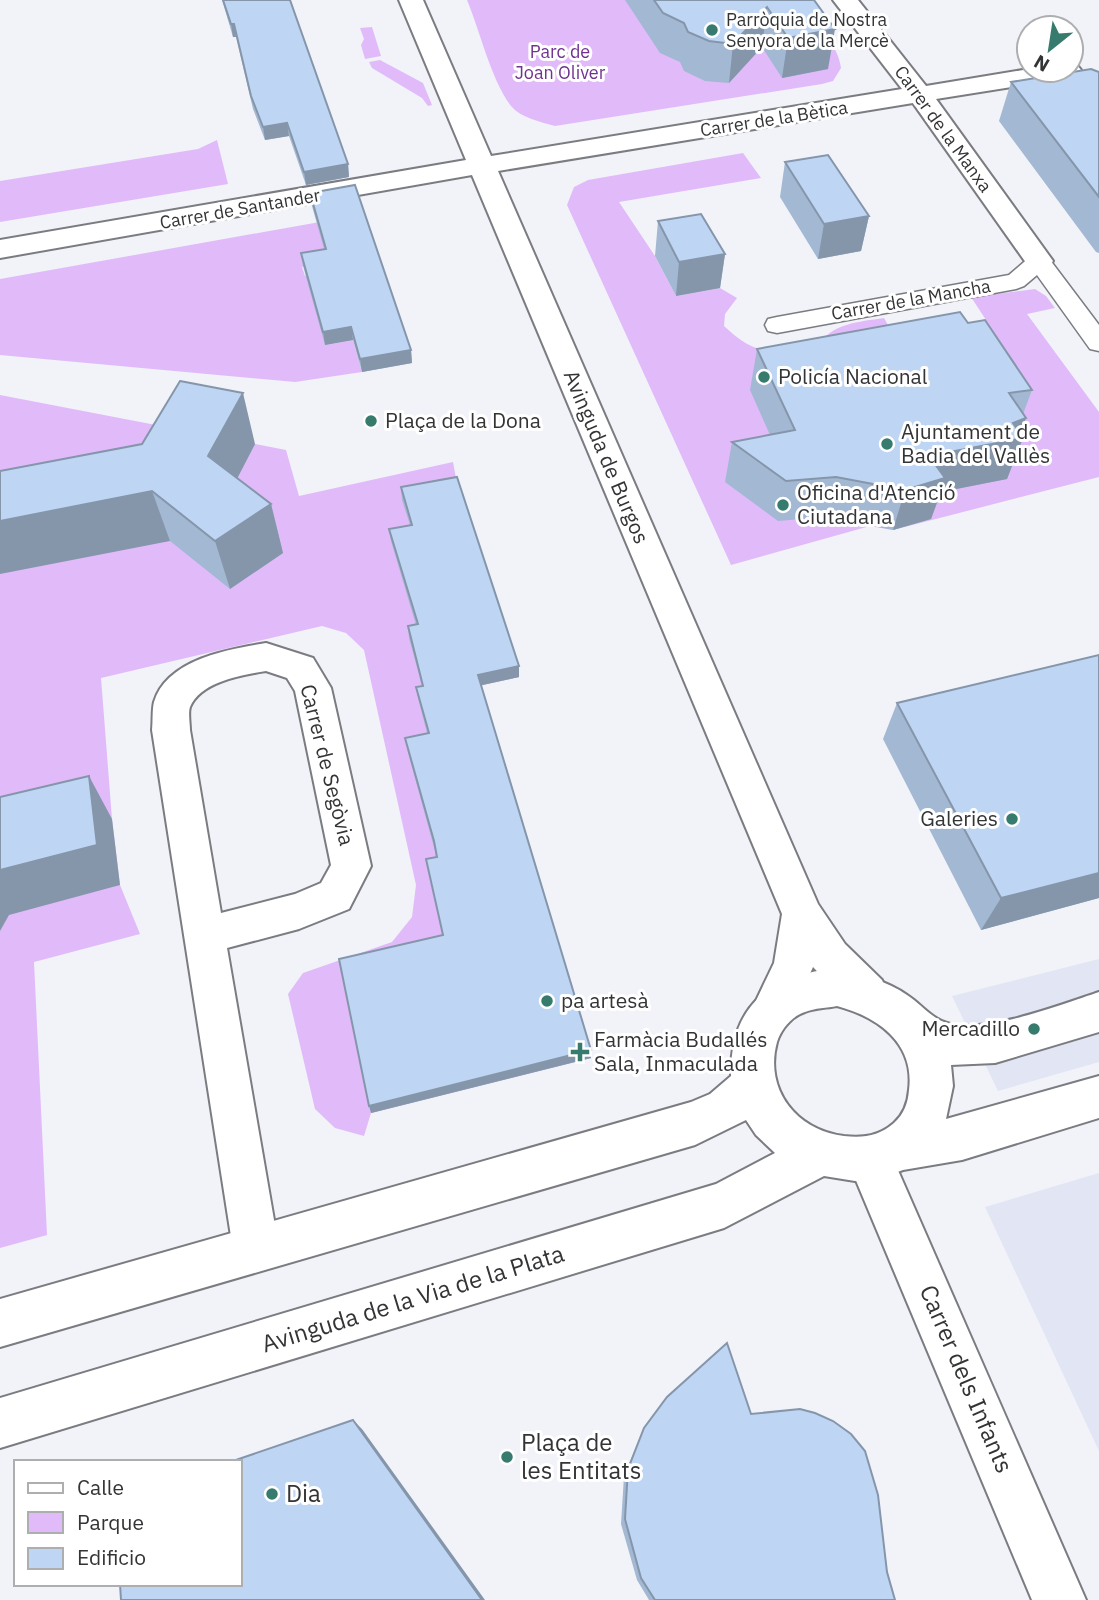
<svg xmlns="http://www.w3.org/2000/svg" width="1099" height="1600" viewBox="0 0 1099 1600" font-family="'IBM Plex Sans',sans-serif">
<rect width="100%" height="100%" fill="#f1f3f9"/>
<path fill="#e2e5f3" d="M1099 959V1062L998 1091 952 996Z
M1099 1173V1451L985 1207Z"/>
<path fill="#e1bafa" d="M467 0H799C814 20 838 43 841 68L833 81 822 84 555 126C541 122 521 118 511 106 491 80 480 31 467 0Z
M372 27 381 56 365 59 361 45 364 39 360 28Z
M380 60 423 83 432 105 428 106 422 98 372 68 369 62Z
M217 140 228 184 0 222V181L198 149Z
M743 153 761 178 619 202 655 256 676 296 720 288 737 298 725 314 724 326C759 359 772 351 817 346 833 323 858 322 884 318L896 339 986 320 971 297 1035 289 1046 296 1055 308 1027 314 1099 412V477L893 530 870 526 731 565 567 205 574 187 588 180Z
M359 215 328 262 302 267 305 276 313 275 325 345 353 340 362 372 295 382 0 355V279Z
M0 395 286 450 299 496 453 462 458 489 519 677 479 686 591 1058 371 1113 364 1136 335 1128 315 1109 288 994 303 973 392 942 412 917 416 885 364 650 346 633 322 626 101 678 112 819 120 885 140 934 34 962 47 1235 0 1248Z"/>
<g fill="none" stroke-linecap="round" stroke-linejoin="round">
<defs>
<path id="service" d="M1039 254 1047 256 1099 325V351L1090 349 1037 275 1024 286 1016 289 777 333 768 331 765 325 768 319 777 317 1009 275 1031 256Z"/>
<path id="minor" d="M399 0H423L491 156 902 89 833 0H858L926 86 1029 69 1071 70V63L1077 65 1081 70 1077 75 1068 78 936 99 1053 261 1049 267 1039 270 1029 267 913 103 498 171 818 904 845 944 882 980 888 994 882 1008 867 1013 852 1008 813 967 788 1023 773 1029 758 1023 752 1009 774 963 782 914 472 175 0 258V240L466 160Z
M266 643 313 658 331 688 371 866 349 909 299 929 227 948 279 1249 272 1265 256 1272 240 1265 233 1249 152 730C153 721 152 710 154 702 167 659 229 649 266 643ZM266 671 287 678 295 691 331 865 321 883 295 894 221 913 190 730C190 724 188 713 190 707 201 681 243 675 266 671Z
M870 1137 886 1143 1086 1600H1032L847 1159 854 1143Z"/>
<path id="tertiary" d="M837 968C861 974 887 981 907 995 920 1003 932 1019 947 1023 982 1035 1063 1004 1099 992V1032L995 1063 951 1065 953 1086 946 1119 1099 1076V1118L962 1160 903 1170 878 1179 855 1181 824 1176 724 1228 0 1448V1398L716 1184 775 1153 756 1135 746 1120 695 1145 0 1347V1299L691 1102 710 1094 731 1076C730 1005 770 975 837 968ZM837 1006C878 1017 915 1043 909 1090 908 1103 904 1114 894 1123 879 1136 864 1138 844 1136 796 1130 764 1089 777 1042 781 1029 792 1016 805 1012 815 1008 827 1008 837 1006Z"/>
</defs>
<use href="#service" stroke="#7a7c81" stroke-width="3"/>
<use href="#minor" stroke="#7a7c81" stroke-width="4"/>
<use href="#tertiary" stroke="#7a7c81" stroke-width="4"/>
<use href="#service" fill="#fff" fill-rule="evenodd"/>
<use href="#minor" fill="#fff" fill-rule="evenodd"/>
<use href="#tertiary" fill="#fff" fill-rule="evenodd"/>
</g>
<path fill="#a3b8d2" d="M222 0H290L348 164 349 177 306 185 289 136 265 140 253 109 236 37H233Z
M625 0H814L828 69 782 78 762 47 729 83 705 81 684 71 680 62 660 53Z
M1099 72V253L1096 252 999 121 1011 82Z
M785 162 869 216 861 251 818 259 780 197Z
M310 193 411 350 412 363 362 372 353 340 325 345 303 266 301 253 324 249 312 206Z
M658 221 725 254 720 288 676 296 655 256Z
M968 323 1032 390 1023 414 1020 433 1023 438 1007 479 941 492 931 519 893 530 826 517 778 521 725 482 732 442 770 435 750 390 757 349Z
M255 444 237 478 271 504 283 553 230 589 170 541 0 471Z
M401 487 519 666V677L481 685 591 1058 371 1113 443 935 426 859 436 857 435 851 407 749 405 738 427 733 418 698 416 687 422 686 409 638 408 626 416 625 391 541 389 529 410 525 402 500Z
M897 703 1099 898 981 930 883 739Z
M751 1414 887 1572 895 1600H649L637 1580 621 1524 624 1476 644 1428Z"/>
<path fill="#8596ab" d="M767 7 762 47 729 83 733 44Z
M231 24H234L236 37H233Z
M835 29 828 69 782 78 788 38Z
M287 123 289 136 265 140 263 127Z
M348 164 349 177 306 185 304 172Z
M869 216 861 251 818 259 824 224Z
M725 254 720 288 676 296 679 262Z
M351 327 353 340 325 345 323 332Z
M411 350 412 363 362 372 360 359Z
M243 393 255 444 223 506 208 456Z
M1026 418 1018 439 1023 438 1007 479 941 492 931 519 893 530 905 490 929 456Z
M152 491 170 541 0 574V521Z
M271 504 283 553 230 589 215 541Z
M519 666V677L478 686V675Z
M89 776 112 819 120 885 9 915 0 931V870Z
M1099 873V898L981 930 1001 898Z
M591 1050V1058L371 1113 369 1106Z
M353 1420 362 1429 485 1600H482Z"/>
<path fill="#bed6f4" stroke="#8596ab" stroke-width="2" d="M223 0H290L348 164 304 172 287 123 263 127 251 96 234 24H231Z
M654 0H814L835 29 788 38 767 7 733 44 709 41 688 32 684 23 663 13Z
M1091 69 1099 72V197L1011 82Z
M828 155 869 216 824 224 785 162Z
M355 185 411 350 360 359 351 327 323 332 301 253 326 249 310 193Z
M701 214 725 254 679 262 658 221Z
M960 312 968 323 985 320 1032 390 1009 393 1026 418 1013 423 1023 438 929 456 945 478 905 490 836 477 786 481 732 442 795 430 757 349Z
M180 381 243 393 208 456 271 504 215 541 152 491 0 521V471L142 444Z
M457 477 519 666 478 675 591 1050 369 1106 339 959 443 935 426 859 437 857 434 841 405 738 429 733 416 687 423 686 408 626 418 624 389 529 412 525 401 487Z
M1099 655V873L1001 898 897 703Z
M89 776 97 845 0 870V797Z
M727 1343 751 1414 800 1409 815 1413 833 1421 851 1434 865 1451 878 1495 887 1572 895 1600H655L641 1578 625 1519 628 1469 644 1428 667 1397Z
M353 1420 482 1600H121L120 1584H240V1462H230Z"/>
<g fill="#377b6e" stroke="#fff" stroke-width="2.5">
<circle cx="712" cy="30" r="7"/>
<circle cx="764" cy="377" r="7"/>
<circle cx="371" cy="421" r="7"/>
<circle cx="887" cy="444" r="7"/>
<circle cx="783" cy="505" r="7"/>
<circle cx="1012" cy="819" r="7"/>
<circle cx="547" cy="1001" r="7"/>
<circle cx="1034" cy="1029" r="7"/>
<path d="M576.5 1041.5h7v7h7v7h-7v7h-7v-7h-7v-7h7z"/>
<circle cx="507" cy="1457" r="7"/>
<circle cx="272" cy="1494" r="7"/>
</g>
<g text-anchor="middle" stroke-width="6" stroke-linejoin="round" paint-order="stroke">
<g font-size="18" fill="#333436" stroke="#fff" text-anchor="start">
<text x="726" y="26">Parròquia de Nostra<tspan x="726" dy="21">Senyora de la Mercè</tspan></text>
</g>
<g font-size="18" fill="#6f328f" stroke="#fff">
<text x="560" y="58">Parc de<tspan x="560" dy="21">Joan Oliver</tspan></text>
</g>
<g font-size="18" fill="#333436" stroke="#fff">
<text transform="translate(774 119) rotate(-9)" y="6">Carrer de la Bètica</text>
<text transform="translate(943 129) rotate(54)" y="6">Carrer de la Manxa</text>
<text transform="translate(240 209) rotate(-10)" y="6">Carrer de Santander</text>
<text transform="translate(911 300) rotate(-10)" y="6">Carrer de la Mancha</text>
</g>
<g font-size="21" fill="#333436" stroke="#fff" text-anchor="start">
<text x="778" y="384">Policía Nacional</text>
<text x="385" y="428">Plaça de la Dona</text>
<text x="901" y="439">Ajuntament de<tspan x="901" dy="24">Badia del Vallès</tspan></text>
<text x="797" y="500">Oficina d'Atenció<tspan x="797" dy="24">Ciutadana</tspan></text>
<text x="998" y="826" text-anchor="end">Galeries</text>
<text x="561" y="1008">pa artesà</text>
<text x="1020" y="1036" text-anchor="end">Mercadillo</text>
<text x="594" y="1047">Farmàcia Budallés<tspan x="594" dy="24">Sala, Inmaculada</tspan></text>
</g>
<g font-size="21" fill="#333436" stroke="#fff">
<text transform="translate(606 457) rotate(67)" y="7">Avinguda de Burgos</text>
<text transform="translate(327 765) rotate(76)" y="7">Carrer de Segòvia</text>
</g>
<g font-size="24" fill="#333436" stroke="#fff">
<text transform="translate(413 1299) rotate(-17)" y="8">Avinguda de la Via de la Plata</text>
<text transform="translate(966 1379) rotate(67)" y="8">Carrer dels Infants</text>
</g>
<g font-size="24" fill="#333436" stroke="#fff" text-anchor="start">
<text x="521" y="1451">Plaça de<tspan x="521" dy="28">les Entitats</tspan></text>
<text x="286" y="1502">Dia</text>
</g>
</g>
<rect x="14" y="1460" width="228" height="126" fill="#ffffff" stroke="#adaeaf" stroke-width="2"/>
<rect x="28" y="1483" width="35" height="10" fill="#ffffff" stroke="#adaeaf" stroke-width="2"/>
<text x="77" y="1495" font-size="21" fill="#333436">Calle</text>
<rect x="28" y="1512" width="35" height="21" fill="#e1bafa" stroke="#adaeaf" stroke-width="2"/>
<text x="77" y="1530" font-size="21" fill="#333436">Parque</text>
<rect x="28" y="1548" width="35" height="21" fill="#bed6f4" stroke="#adaeaf" stroke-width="2"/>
<text x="77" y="1565" font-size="21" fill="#333436">Edificio</text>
<g transform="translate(1050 49) rotate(210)"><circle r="33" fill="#ffffff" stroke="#adaeaf" stroke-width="2"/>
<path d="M0-5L12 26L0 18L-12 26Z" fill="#377b6e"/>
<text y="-10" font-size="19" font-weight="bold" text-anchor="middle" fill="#333436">N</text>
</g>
</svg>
